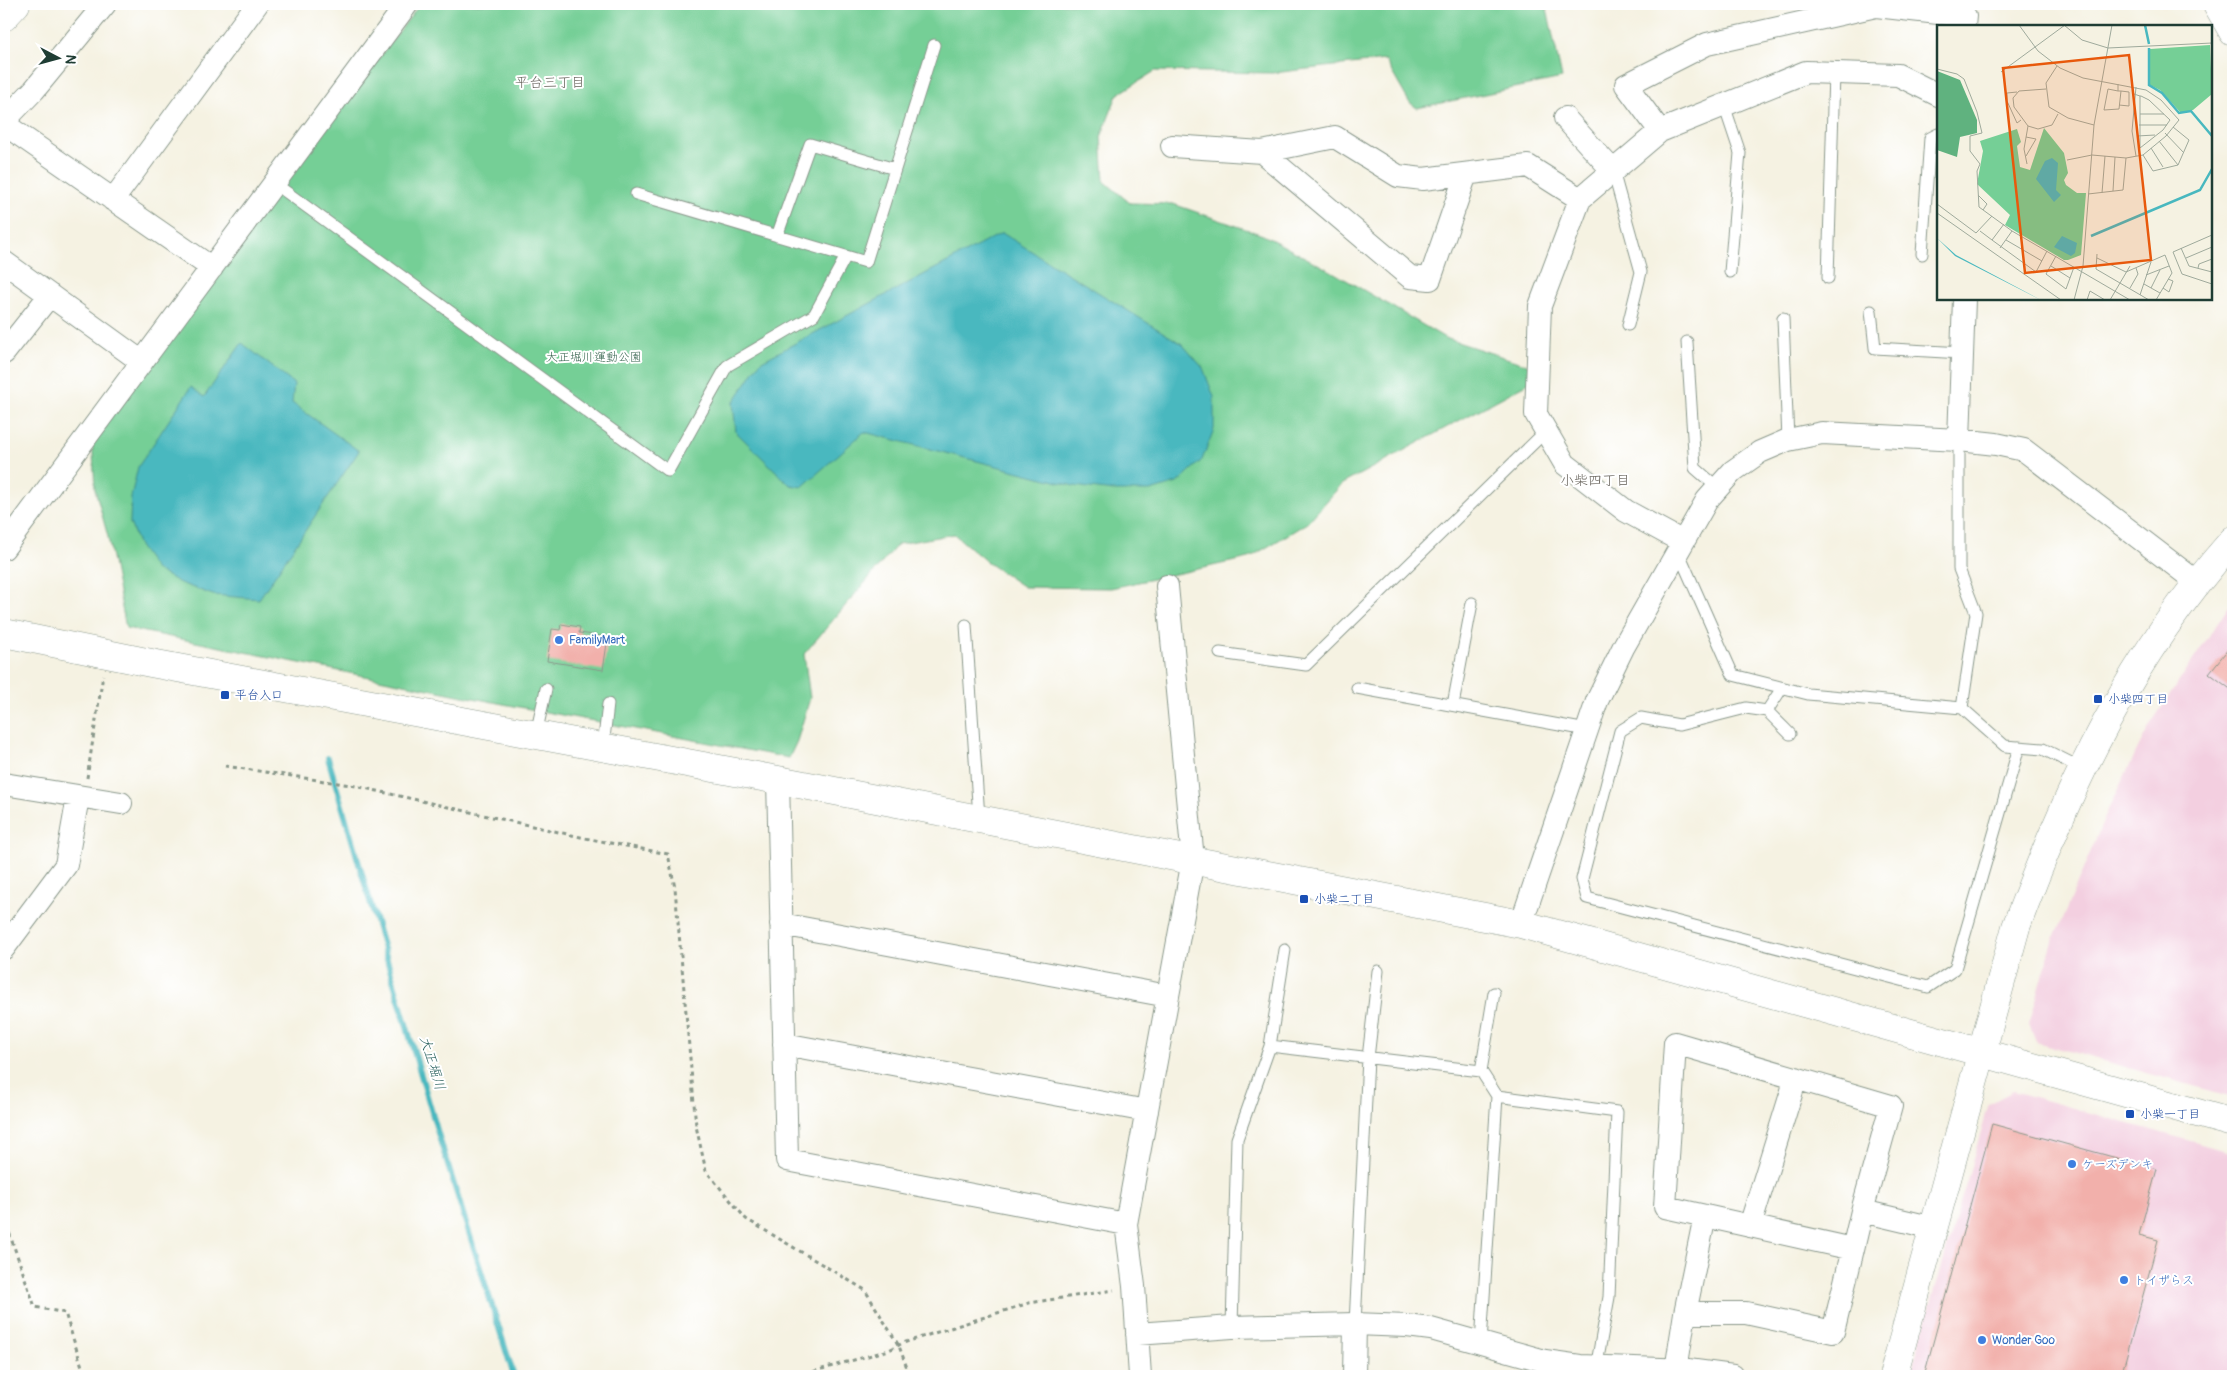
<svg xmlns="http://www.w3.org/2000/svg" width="2237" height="1380" viewBox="0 0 2237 1380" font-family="Pangolin,'Klee One',sans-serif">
<rect width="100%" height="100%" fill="#fff"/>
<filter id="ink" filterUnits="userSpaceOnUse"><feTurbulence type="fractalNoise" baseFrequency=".02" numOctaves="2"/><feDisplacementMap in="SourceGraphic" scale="10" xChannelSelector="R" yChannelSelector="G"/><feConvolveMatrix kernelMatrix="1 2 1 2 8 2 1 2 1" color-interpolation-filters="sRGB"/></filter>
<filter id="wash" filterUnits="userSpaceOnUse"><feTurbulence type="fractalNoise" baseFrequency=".0096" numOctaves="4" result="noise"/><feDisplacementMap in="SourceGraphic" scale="20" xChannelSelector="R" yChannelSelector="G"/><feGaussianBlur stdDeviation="1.12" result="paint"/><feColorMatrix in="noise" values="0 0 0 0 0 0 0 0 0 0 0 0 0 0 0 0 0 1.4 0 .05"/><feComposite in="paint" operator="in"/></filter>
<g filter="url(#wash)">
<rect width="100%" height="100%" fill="#f5f2e2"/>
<path fill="#f3cfe0" d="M2233 600V1097L2036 1042 2029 1024 2053 941 2111 803 2150 725Z
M2013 1091 2233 1153V1376H1910L1989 1104Z"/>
<path fill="#75cf96" stroke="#4a8665" d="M420 4H1546L1562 78 1417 108 1409 102 1385 60 1273 73 1155 71 1117 95 1101 137 1104 181 1130 203 1173 204 1263 235 1331 271 1445 338 1549 372 1342 484 1307 523 1249 558 1111 588 1024 587 988 563 954 534 898 544 804 654 810 698 797 741 789 758 498 703 126 628 108 537 95 489 92 436Z"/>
<path fill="#48b8bf" stroke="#347a7a" d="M1002 233 1182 344 1203 368 1214 397V429L1202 460 1177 483 1150 491H1114L1074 486 864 432 802 487 790 485 736 432 733 403 760 362Z
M242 343 294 384 292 403 359 451 259 599 213 595 180 583 155 569 139 546 130 523 131 497 138 467 191 387 204 397Z"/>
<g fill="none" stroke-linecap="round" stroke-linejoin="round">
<path stroke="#48b8bf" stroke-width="6" d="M328 758 440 1140 514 1376"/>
</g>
<g id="blocks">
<path fill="#f2b0ab" d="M561 624 580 627 579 633 608 637 603 670 547 661 552 629 560 630Z
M2233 643V691L2209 673Z
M1992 1124 2157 1169 2139 1235 2158 1240 2121 1376H1924Z"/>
</g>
</g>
<g filter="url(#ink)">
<use href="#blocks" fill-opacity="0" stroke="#8a988b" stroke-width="1"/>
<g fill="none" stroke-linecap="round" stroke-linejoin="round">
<defs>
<path id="service" d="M1724 105 1740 153 1730 272
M1613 171 1641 272 1628 325
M274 183 668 471 727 366 814 315 846 256
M636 194 866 262 934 45
M777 236 810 144 895 169
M1922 254 1930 138 1938 134
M1828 278 1834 73
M1871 311 1875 348 1962 353
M1783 318 1788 440
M1687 342 1695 468 1718 488
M1959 440V569L1976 613 1962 708
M1678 551 1733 675 1808 694 1962 708 2005 746 2043 749 2081 768
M966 625 979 818
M1220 653 1306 665 1546 431
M1357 688 1587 730
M1782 688 1767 711 1746 708 1679 725 1641 718 1620 731 1582 879 1587 898 1928 987 1955 969 2019 747
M1453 705 1472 603
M1767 711 1790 734
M536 734 546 689
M603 747 608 704
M1285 950 1270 1046 1481 1071 1497 1096 1617 1112 1609 1297 1596 1368
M1481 1071 1494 993
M1355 1324 1368 1058 1378 971
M1232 1327 1237 1139 1270 1046
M1481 1343 1497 1096"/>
<path id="minor" d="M1565 118 1613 171
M4 121 34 90 105 4
M4 124 212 268
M1660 131 1626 85 1707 44 1876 6 1965 16 1964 26
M1172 146 1262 152 1335 137 1398 176 1423 179 1528 166 1580 199
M1262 152 1410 277 1430 279 1466 174
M113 200 257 4
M4 262 142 362
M4 353 50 295
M1959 440 1964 299
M1683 542 1626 511 1565 464 1536 414 1540 306 1580 199 1660 131 1806 72 1898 75 1938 95
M4 548 407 4
M778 780 787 1160 1126 1224
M4 784 121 803
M781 924 1168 996
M1521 924 1597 701 1624 646 1707 500 1733 471 1760 452 1788 440 1822 433 1959 440 1996 444 2024 450 2198 583
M4 948 66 865 78 797
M784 1044 1147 1111
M1862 1211 1853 1249 1665 1207 1675 1043 1891 1106 1862 1211 1934 1228
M1705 1216 1685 1313H1746L1833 1332 1853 1249
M1750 1226 1796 1078
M1137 1334 1232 1327 1355 1324 1407 1326 1431 1329 1545 1361 1580 1366 1688 1370 1733 1376
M1676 1370 1685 1313
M1140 1376 1134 1286 1126 1224 1193 860 1167 586
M1354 1376 1355 1324"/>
<path id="tertiary" d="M2217 4 2233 32
M4 17 16 4
M4 633 151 663 778 780 1521 924 2233 1123
M1893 1376 2016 927C2069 784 2131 655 2233 540"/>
</defs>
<use href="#service" stroke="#8a988b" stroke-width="13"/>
<use href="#minor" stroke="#8a988b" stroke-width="24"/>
<use href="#tertiary" stroke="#8a988b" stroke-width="29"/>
<path stroke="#8a988b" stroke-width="3" stroke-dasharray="4 4" stroke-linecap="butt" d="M225 766 351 785 585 838 668 854 675 888 696 1126 706 1171 746 1219 865 1290 899 1346 910 1376
M87 778 103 675
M4 1218 35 1307 65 1313 85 1376
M798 1376 889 1350 903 1343 1029 1303 1114 1290"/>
<use href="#service" stroke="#fff" stroke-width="11"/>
<use href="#minor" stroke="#fff" stroke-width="22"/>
<use href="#tertiary" stroke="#fff" stroke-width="28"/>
</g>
</g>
<g fill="#3f7fe0" stroke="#fff" stroke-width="2">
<circle cx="559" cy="640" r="5"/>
<circle cx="2072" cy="1164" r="5"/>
<circle cx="2124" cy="1280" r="5"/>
<circle cx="1982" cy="1340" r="5"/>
</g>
<g fill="#1a4fb4" stroke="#fff" stroke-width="2">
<rect x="220" y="690" width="10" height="10" rx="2.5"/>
<rect x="2093" y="694" width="10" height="10" rx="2.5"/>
<rect x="1299" y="894" width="10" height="10" rx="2.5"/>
<rect x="2125" y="1109" width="10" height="10" rx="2.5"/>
</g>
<g text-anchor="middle" stroke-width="4" stroke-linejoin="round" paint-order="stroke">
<g font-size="12" fill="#34624c" stroke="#fff">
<text x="594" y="361">大正堀川運動公園</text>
</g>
<g font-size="12" fill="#366cbe" stroke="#fff" text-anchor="start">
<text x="569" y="644">FamilyMart</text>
<text x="2082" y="1168">ケーズデンキ</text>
<text x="2134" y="1284">トイザらス</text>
<text x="1992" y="1344">Wonder Goo</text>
</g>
<g font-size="12" fill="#164399" stroke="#fff" text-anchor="start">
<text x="235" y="699">平台入口</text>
<text x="2108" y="703">小柴四丁目</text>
<text x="1314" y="903">小柴二丁目</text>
<text x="2140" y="1118">小柴一丁目</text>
</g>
<g font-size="14" fill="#69655e" stroke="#fff">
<text x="550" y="87">平台三丁目</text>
<text x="1595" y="485">小柴四丁目</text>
</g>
<g font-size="14" font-style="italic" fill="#2b625e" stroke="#fff">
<text transform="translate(433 1063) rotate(73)" y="5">大正堀川</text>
</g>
</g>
<g transform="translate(1937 25)">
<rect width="275" height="275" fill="#f5f2e2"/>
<path d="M273 20 275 69 256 85 244 88 223 65 213 60V24ZM107 103 127 128 131 148 127 155 129 160 140 168H149L144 230 131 235H127L68 200 73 190 40 159 46 126 43 116 80 104 84 117 80 121 83 142 93 145Z" fill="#75cf96"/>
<path d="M0 46 23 55 40 95V108L23 112 20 132 0 125Z" fill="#60b27f"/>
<path d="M115 133 121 138 119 165 124 170 117 177 99 154 108 136ZM125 211 140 218 138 228 134 231 117 222ZM0 213 19 230 104 275 18 231Z" fill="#48b8bf"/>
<path fill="none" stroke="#48b8bf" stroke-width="2.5" d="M208 0 212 19M212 23V60L225 68 242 88 254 86 275 111M154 211 263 165 275 144"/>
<path fill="none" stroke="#9faa9c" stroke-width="1" d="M82 0 101 26 123 43 146 53 209 65 224 75 242 95 229 111 206 130 189 133 155 130 130 135M127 0 145 15 171 23 275 18M120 41 109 58 112 82 131 93 157 100M0 44 20 49 27 54 40 87 45 108 33 111V126L43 139 40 146 42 182 75 206 193 275M64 47 128 0M109 64 82 66 76 73 77 82 91 101 101 104 115 100 121 89M181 66H184L182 84 167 85 171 64 181 66V59M80 67 70 68V76L80 98 84 95M197 69 203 71H204L212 75 233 95 226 105 203 123V71M182 80 192 81V67L184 66M203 89H227M202 100H230M228 108 247 128M200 111 218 110M89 112 99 114 89 131M222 116 241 140M214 123 226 142M206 130 216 146 241 140 252 115 236 102M199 131 195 106 199 62M90 139 87 124 91 101M176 166 178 132M165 168 168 131M151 169 186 165 189 133M41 170 50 179 46 185M0 179 39 208 55 191M0 188 124 275M43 206 55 215 67 199M275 210 236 227 245 249 275 259M55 215 99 247 110 226M69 215 105 236M63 223 75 206M244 223 252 241 275 247M160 229 159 244 212 275M119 231 109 249 129 264 137 242M160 233 189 247 228 230 235 248 219 275M249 233 275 222M114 241 133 253M261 243 262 239 275 234M209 250 232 241M207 259 223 268M193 263 201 249 199 243M214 263 223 245M226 263 232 267 236 256 231 254M203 270 214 237M137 275 146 241 157 100 175 0M150 275 153 266 168 275M173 275 193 241"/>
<path fill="#e8590c" fill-opacity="0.15" stroke="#e8590c" stroke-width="2.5" d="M192 30 214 235 88 248 66 43Z"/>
<rect width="275" height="275" fill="none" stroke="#1f3d34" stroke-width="2.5"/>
</g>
<rect width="2237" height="1380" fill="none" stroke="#fff" stroke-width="20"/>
<g transform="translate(58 58) rotate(96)" stroke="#ffffff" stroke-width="4" paint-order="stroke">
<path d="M0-4L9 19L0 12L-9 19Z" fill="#1f3d34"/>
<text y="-8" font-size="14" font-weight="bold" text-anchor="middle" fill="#1f3d34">N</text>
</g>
</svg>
